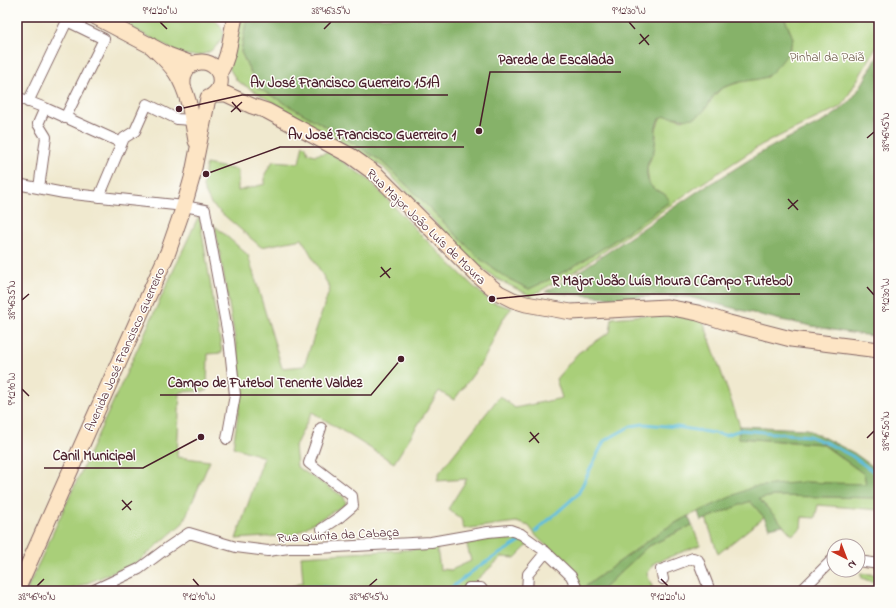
<svg xmlns="http://www.w3.org/2000/svg" width="896" height="608" viewBox="0 0 896 608" font-family="'Indie Flower',sans-serif">
<rect width="100%" height="100%" fill="#fdfcf7"/>
<filter id="ink" filterUnits="userSpaceOnUse"><feTurbulence type="fractalNoise" baseFrequency=".025" numOctaves="2"/><feDisplacementMap in="SourceGraphic" scale="8" xChannelSelector="R" yChannelSelector="G"/><feConvolveMatrix kernelMatrix="1 2 1 2 8 2 1 2 1" color-interpolation-filters="sRGB"/></filter>
<filter id="wash" filterUnits="userSpaceOnUse"><feTurbulence type="fractalNoise" baseFrequency=".012" numOctaves="4" result="noise"/><feDisplacementMap in="SourceGraphic" scale="16" xChannelSelector="R" yChannelSelector="G"/><feGaussianBlur stdDeviation="0.9" result="paint"/><feColorMatrix in="noise" values="0 0 0 0 0 0 0 0 0 0 0 0 0 0 0 0 0 1.4 0 .05"/><feComposite in="paint" operator="in"/></filter>
<g filter="url(#wash)">
<rect width="100%" height="100%" fill="#f0e9cf"/>
<path fill="#a9cf79" stroke="#7a7752" d="M129 17H211L220 25 224 33C217 53 199 60 179 53 171 50 163 44 155 40 143 34 131 28 119 22Z
M242 17H247L241 52 258 88 337 133 381 161 413 191 479 258 505 277 529 289C580 267 624 234 669 202L663 193 656 190 649 185 647 168 654 150 656 138V129L660 118 663 116H668L683 120 709 103 712 98 722 88 740 82 767 77 790 49 793 38 784 17H879V43L842 106 761 145 695 188 579 269 531 296 495 278 466 255 383 167 237 81 229 68Z
M303 144 306 147 308 153 315 155 329 152 370 181 417 231 472 285 491 302 512 308C498 321 495 340 485 357 476 372 464 386 454 400L439 391 394 463 312 412 295 446 297 467 344 497 346 504 293 535 236 539 264 457 233 447 241 395 239 361 215 226 248 255 282 368 304 366 330 288 302 239 261 247 211 204 203 188 206 164 238 170V191L265 184V174L273 161 299 163Z
M199 215 222 353 208 354 207 391 180 392 177 457 210 461 183 523 138 562 68 591H28V587Z
M657 314H677L703 320 740 426 738 438 822 444 864 474 866 485 804 482 698 512 688 516 663 530 582 589 569 567 537 537 529 526 516 522 464 529 461 519 448 509 467 479 437 481 439 473 500 396 515 408 562 398 556 379 578 353 610 332 612 318Z
M773 496 879 498V510L818 505 815 518 802 517 801 528 792 535 759 499Z
M750 501 764 517 718 554 706 518Z
M692 525 700 545 654 563 647 574 654 591H601L647 547Z
M508 534 519 537 528 545 515 558 502 557 464 591H281L303 582 301 556 437 548 440 569 451 570 471 561 466 541Z
M860 573 879 575V585L862 578Z"/>
<path fill="#86b269" stroke="#68684a" d="M247 17H784L793 38C789 53 784 60 773 71 771 73 768 76 766 77 756 81 744 80 733 84 729 86 723 87 719 90 709 99 707 114 693 118 684 121 665 113 660 118 653 125 657 141 654 150 652 156 648 161 647 167 645 198 667 186 669 202 624 234 580 267 529 289L505 277 479 258 413 191 381 161 337 133 258 88 241 52Z
M879 54V337L844 332 781 320 688 297 661 296 618 298 545 292 571 277 704 187C728 175 749 158 773 146 797 132 828 124 848 103 861 90 869 70 879 54Z
M740 426 807 429 854 453 879 471V498L773 496 759 499 783 525 769 528 764 517 750 501 701 521 698 512 752 487 804 482 866 484 864 474 823 444 738 438Z
M688 516 692 525 647 547 601 591H582V589L663 530Z"/>
<g fill="none" stroke-linecap="round" stroke-linejoin="round">
<path stroke="#60bede" stroke-width="3" d="M536 531 578 494 604 441 631 426 644 424 677 427 725 435 741 430 809 436 829 444 852 456 867 467 879 475
M291 591C306 585 329 586 345 591
M447 591 478 567 519 542"/>
</g>
</g>
<g filter="url(#ink)">
<g fill="none" stroke-linecap="round" stroke-linejoin="round">
<defs>
<path id="street" d="M17 97 45 108 122 143
M28 102 67 21 104 39 65 118
M17 184 64 193 184 206 205 210 229 340 235 395 227 439
M39 188 46 137 38 124 45 108
M99 197 124 138 135 131 147 104 177 119 192 120
M321 428 309 463 352 496 353 506 340 517 322 529
M858 561 879 564
M663 579 661 570 693 558 698 560 710 591
M92 591 139 569 167 548 189 533 236 547 268 551 289 548H317L431 542 488 532 510 530 521 534 546 552 571 576 578 591
M468 591 469 588H481L483 591
M527 591 528 574 546 552
M801 591 834 558"/>
<path id="secondary" d="M96 17 168 55 192 64
M149 44C158 53 169 62 176 73 189 93 192 118 196 141
M219 74C230 56 230 37 235 17
M183 85C181 52 224 57 220 84 219 91 214 95 208 98
M215 94H226L252 106 267 111 351 156 376 174 477 275 499 293 513 300 526 304 571 312 667 307 698 313 729 323 791 339 879 350
M17 590 168 252 184 206 192 178 208 98"/>
</defs>
<use href="#street" stroke="#846664" stroke-width="12"/>
<use href="#secondary" stroke="#846664" stroke-width="17"/>
<use href="#street" stroke="#fff" stroke-width="10"/>
<use href="#secondary" stroke="#fde5c5" stroke-width="15"/>
</g>
</g>
<path fill="none" stroke="#4a1f2b" stroke-width="1.5" d="M160 22 167 29M629 22 635 29M324 29 331 22M640 34 649 45M639 44 649 35M232 102 241 112M231 112 242 102M867 138 874 132M788 199 798 210M788 209 798 200M381 267 390 278M380 277 391 268M867 287 874 295M22 300 29 294M22 389 29 396M530 432 539 443M867 438 874 431M529 442 539 433M122 500 131 510M122 510 132 501M193 579 199 586M661 579 668 586M37 586 44 579M369 586 377 579"/>
<g text-anchor="middle" stroke-width="3" stroke-linejoin="round" paint-order="stroke">
<g font-size="13" fill="#665442" stroke="#fdfcf7">
<text x="827" y="61">Pinhal da Paiã</text>
</g>
<g font-size="13" fill="#4a1f2b" stroke="#fdfcf7">
<text transform="translate(427 226) rotate(44)" y="5">Rua Major João Luís de Moura</text>
<text transform="translate(124 349) rotate(-66)" y="5">Avenida José Francisco Guerreiro</text>
<text transform="translate(338 534) rotate(-3)" y="5">Rua Quinta da Cabaça</text>
</g>
</g>
<path fill="none" stroke="#4a1f2b" stroke-width="1.5" d="M479 131L490 72H621M179 109L242 95H448M206 174L280 147H464M492 299L544 294H800M401 359L371 395H160M201 437L143 468H44"/>
<g fill="#4a1f2b" stroke="#fdfcf7" stroke-width="1.5">
<circle cx="479" cy="131" r="4"/>
<circle cx="179" cy="109" r="4"/>
<circle cx="206" cy="174" r="4"/>
<circle cx="492" cy="299" r="4"/>
<circle cx="401" cy="359" r="4"/>
<circle cx="201" cy="437" r="4"/>
</g>
<g font-size="14" text-anchor="middle" font-weight="bold" fill="#4a1f2b" stroke="#fdfcf7" stroke-width="3" stroke-linejoin="round" paint-order="stroke">
<text x="556" y="64">Parede de Escalada</text>
<text x="345" y="87">Av José Francisco Guerreiro 151A</text>
<text x="372" y="139">Av José Francisco Guerreiro 1</text>
<text x="672" y="285">R Major João Luís Moura (Campo Futebol)</text>
<text x="265" y="387">Campo de Futebol Tenente Valdez</text>
<text x="94" y="460">Canil Municipal</text>
</g>
<rect width="896" height="608" fill="none" stroke="#fdfcf7" stroke-width="44"/>
<g transform="translate(846 558) rotate(138)"><circle r="19" fill="#fdfcf7" stroke="#b5a4a5"/>
<path d="M0-3L7 15L0 10L-7 15Z" fill="#c8321e"/>
<text y="-6" font-size="11" font-weight="bold" text-anchor="middle" fill="#4a1f2b">N</text>
</g>
<rect x="22" y="22" width="852" height="564" fill="none" stroke="#4a1f2b" stroke-width="1.5"/>
<g font-size="10" text-anchor="middle" fill="#4a1f2b">
<text x="160" y="14">9°12'20"W</text>
<text x="331" y="14">38°46'35"N</text>
<text x="629" y="14">9°12'30"W</text>
<text transform="translate(885 132) rotate(-90)" y="4">38°46'45"N</text>
<text transform="translate(885 295) rotate(-90)" y="4">9°12'30"W</text>
<text transform="translate(11 300) rotate(-90)" y="4">38°46'35"N</text>
<text transform="translate(11 389) rotate(-90)" y="4">9°12'10"W</text>
<text transform="translate(885 431) rotate(-90)" y="4">38°46'50"N</text>
<text x="37" y="600">38°46'40"N</text>
<text x="199" y="600">9°12'10"W</text>
<text x="369" y="600">38°46'45"N</text>
<text x="668" y="600">9°12'20"W</text>
</g>
</svg>
